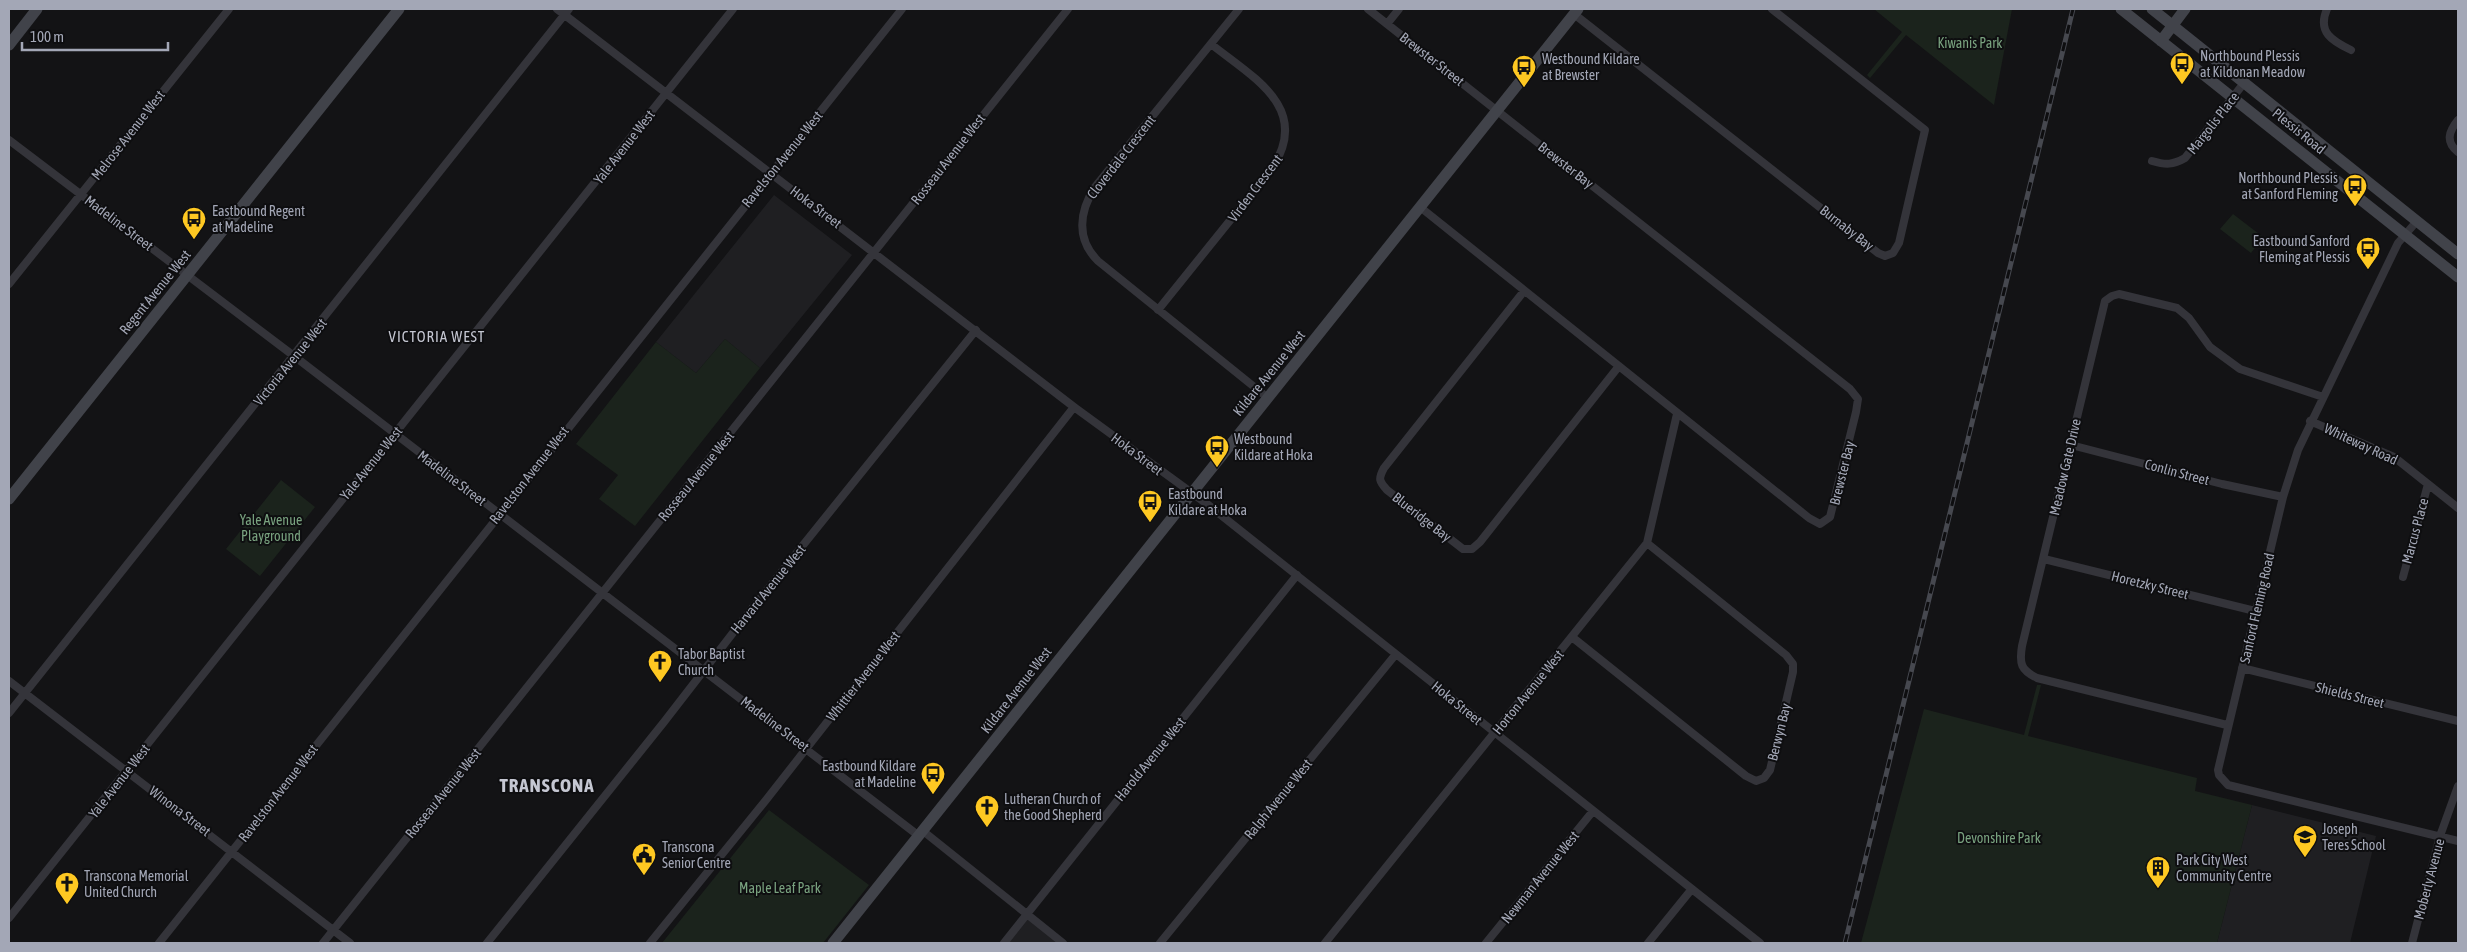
<svg xmlns="http://www.w3.org/2000/svg" width="2467" height="952" viewBox="0 0 2467 952" font-family="'Asap Condensed',sans-serif">
<rect width="100%" height="100%" fill="#131315"/>
<path fill="#1f1f22" d="M774 195 852 255 760 368 725 339 696 373 656 342Z
M2252 805 2376 836 2350 943H2217Z
M1027 914 1063 943H1004Z"/>
<path fill="#1b231c" d="M1874 9H2012L1994 105 1906 35 1870 78 1867 75 1902 32Z
M2233 214 2263 237 2251 253 2220 229Z
M725 339 760 368 635 526 599 499 618 475 576 444 656 342 696 373Z
M281 480 315 507 260 576 226 549Z
M2037 685H2041L2028 736 2197 778 2195 791 2252 805 2217 943H1861L1924 709 2024 735Z
M769 810 869 885 823 943H662Z"/>
<g fill="none" stroke-linecap="round" stroke-linejoin="round">
<path stroke="#34343a" stroke-width="8" d="M557 9 1074 407 1207 504 1760 943
M1239 9 1095 187C1079 212 1076 239 1098 261L1268 398
M1368 9 1850 389 1858 399 1856 412 1830 517 1820 524 1809 518 1420 207
M2327 9C2317 32 2332 41 2351 50
M1574 14 1878 253 1885 256 1893 253 1899 243 1925 130 1772 9
M1387 24 1399 9
M2458 120C2449 131 2445 142 2458 152
M9 140 294 356 919 836
M2152 161C2166 165 2173 165 2185 158L2244 83
M2417 221 2398 243 2298 450 2283 497 2218 770 2219 775 2228 785 2458 841
M9 284 229 9
M1524 291 1384 468C1378 479 1379 481 1387 490L1463 549H1472L1480 542 1619 366
M1158 310 1273 167C1311 107 1252 77 1211 44
M2310 421 2394 457 2458 508
M2071 445 2222 484 2283 497
M2044 559 2255 611
M2403 577 2428 484
M1572 637 1746 776 1756 781 1764 778 1770 770 1793 672V664L1786 655 1647 543
M2242 668 2458 721
M9 681 350 943
M9 713 569 9
M2227 725 2037 678C2021 670 2019 664 2022 646L2105 301 2112 296 2119 294 2177 308 2189 318 2210 347 2240 369 2323 397
M923 831 1063 943
M9 918 733 9
M159 943 902 9
M323 943 1068 9
M487 943 664 722 746 616 976 330
M650 943 766 800 1074 407
M1004 943 1297 575
M1160 943 1396 654
M1325 943 1647 543 1677 414
M1486 943 1593 811
M1648 943 1691 890
M2412 943 2440 836 2458 786"/>
<path stroke="#41434a" stroke-width="11" d="M2121 9 2458 277
M2152 9 2458 254
M2161 41 2185 9
M9 45 37 9
M9 499 399 9
M833 943 1578 9"/>
<defs>
<path id="rail" d="M1845 943 2073 9"/>
</defs>
<use href="#rail" stroke="#46484f" stroke-width="5"/>
<use href="#rail" stroke="#0e0e10" stroke-width="3" stroke-dasharray="9" stroke-linecap="butt"/>
</g>
<defs>
<symbol id="bus-pin" viewBox="-11 -11 22 30"><path d="M0 17L-7.5 6A9.5 9.5 0 1 1 7.5 6Z" fill="#fec822" stroke="#0e0e10"/><path d="M-5-6H5V4H4V6H2V4H-2V6H-4V4H-5ZM-3.5-4V0h7V-4ZM-3.5 1.2v1.5H-2V1.2ZM2 1.2v1.5H3.5V1.2Z" fill="#111"/></symbol>
<symbol id="church-pin" viewBox="-11 -11 22 30"><path d="M0 17L-7.5 6A9.5 9.5 0 1 1 7.5 6Z" fill="#fec822" stroke="#0e0e10"/><path d="M-1.2-6h2.4v3.5h3.3v2.4h-3.3V6h-2.4V-.1h-3.3v-2.4h3.3Z" fill="#111"/></symbol>
<symbol id="school-pin" viewBox="-11 -11 22 30"><path d="M0 17L-7.5 6A9.5 9.5 0 1 1 7.5 6Z" fill="#fec822" stroke="#0e0e10"/><path d="M0-5L7-2L0 1L-7-2ZM-4 1L0 2.5L4 1V4Q0 6-4 4Z" fill="#111"/></symbol>
<symbol id="civic-pin" viewBox="-11 -11 22 30"><path d="M0 17L-7.5 6A9.5 9.5 0 1 1 7.5 6Z" fill="#fec822" stroke="#0e0e10"/><path d="M-.6-6.5H3V-4.5H.6V-3L4-1V1h2V6H-6V1h2V-1L-.6-3ZM-1.2 2.5V6h2.4V2.5Z" fill="#111"/></symbol>
<symbol id="building-pin" viewBox="-11 -11 22 30"><path d="M0 17L-7.5 6A9.5 9.5 0 1 1 7.5 6Z" fill="#fec822" stroke="#0e0e10"/><path d="M-4-6H4V6H1V3H-1V6H-4ZM-2.5-4.3h1.7v1.8h-1.7ZM.8-4.3h1.7v1.8H.8ZM-2.5-1h1.7V.8h-1.7ZM.8-1h1.7V.8H.8Z" fill="#111"/></symbol>
</defs>
<g fill-rule="evenodd">
<use href="#bus-pin" x="2168" y="50" width="28" height="38"/>
<use href="#bus-pin" x="1510" y="53" width="28" height="38"/>
<use href="#bus-pin" x="2341" y="172" width="28" height="38"/>
<use href="#bus-pin" x="180" y="205" width="28" height="38"/>
<use href="#bus-pin" x="2354" y="235" width="28" height="38"/>
<use href="#bus-pin" x="1203" y="433" width="28" height="38"/>
<use href="#bus-pin" x="1136" y="488" width="28" height="38"/>
<use href="#church-pin" x="646" y="648" width="28" height="38"/>
<use href="#bus-pin" x="919" y="760" width="28" height="38"/>
<use href="#church-pin" x="973" y="793" width="28" height="38"/>
<use href="#school-pin" x="2291" y="823" width="28" height="38"/>
<use href="#civic-pin" x="630" y="841" width="28" height="38"/>
<use href="#building-pin" x="2144" y="854" width="28" height="38"/>
<use href="#church-pin" x="53" y="870" width="28" height="38"/>
</g>
<g text-anchor="middle" stroke-width="4" stroke-linejoin="round" paint-order="stroke">
<g font-size="14" fill="#79a27f" stroke="#0e0e10">
<text x="1970" y="48">Kiwanis Park</text>
<text x="271" y="525">Yale Avenue<tspan x="271" dy="16">Playground</tspan></text>
<text x="1999" y="843">Devonshire Park</text>
<text x="780" y="893">Maple Leaf Park</text>
</g>
<g font-size="14" fill="#a3a7b6" stroke="#0e0e10" text-anchor="start">
<text x="2200" y="61">Northbound Plessis<tspan x="2200" dy="16">at Kildonan Meadow</tspan></text>
<text x="1542" y="64">Westbound Kildare<tspan x="1542" dy="16">at Brewster</tspan></text>
<text x="2338" y="183" text-anchor="end">Northbound Plessis<tspan x="2338" dy="16">at Sanford Fleming</tspan></text>
<text x="212" y="216">Eastbound Regent<tspan x="212" dy="16">at Madeline</tspan></text>
<text x="2350" y="246" text-anchor="end">Eastbound Sanford<tspan x="2350" dy="16">Fleming at Plessis</tspan></text>
<text x="1234" y="444">Westbound<tspan x="1234" dy="16">Kildare at Hoka</tspan></text>
<text x="1168" y="499">Eastbound<tspan x="1168" dy="16">Kildare at Hoka</tspan></text>
<text x="678" y="659">Tabor Baptist<tspan x="678" dy="16">Church</tspan></text>
<text x="916" y="771" text-anchor="end">Eastbound Kildare<tspan x="916" dy="16">at Madeline</tspan></text>
<text x="1004" y="804">Lutheran Church of<tspan x="1004" dy="16">the Good Shepherd</tspan></text>
<text x="2322" y="834">Joseph<tspan x="2322" dy="16">Teres School</tspan></text>
<text x="662" y="852">Transcona<tspan x="662" dy="16">Senior Centre</tspan></text>
<text x="2176" y="865">Park City West<tspan x="2176" dy="16">Community Centre</tspan></text>
<text x="84" y="881">Transcona Memorial<tspan x="84" dy="16">United Church</tspan></text>
</g>
<g font-size="14" fill="#a3a7b6" stroke="#0e0e10">
<text transform="translate(1432 59) rotate(38)" y="5">Brewster Street</text>
<text transform="translate(2213 123) rotate(-52)" y="5">Margolis Place</text>
<text transform="translate(2299 131) rotate(39)" y="5">Plessis Road</text>
<text transform="translate(128 135) rotate(-52)" y="5">Melrose Avenue West</text>
<text transform="translate(624 147) rotate(-52)" y="5">Yale Avenue West</text>
<text transform="translate(1121 157) rotate(-52)" y="5">Cloverdale Crescent</text>
<text transform="translate(782 159) rotate(-51)" y="5">Ravelston Avenue West</text>
<text transform="translate(948 159) rotate(-52)" y="5">Rosseau Avenue West</text>
<text transform="translate(1566 165) rotate(38)" y="5">Brewster Bay</text>
<text transform="translate(1255 188) rotate(-53)" y="5">Virden Crescent</text>
<text transform="translate(816 207) rotate(37)" y="5">Hoka Street</text>
<text transform="translate(119 223) rotate(37)" y="5">Madeline Street</text>
<text transform="translate(1847 228) rotate(38)" y="5">Burnaby Bay</text>
<text transform="translate(155 292) rotate(-51)" y="5">Regent Avenue West</text>
<text transform="translate(290 362) rotate(-51)" y="5">Victoria Avenue West</text>
<text transform="translate(1269 373) rotate(-51)" y="5">Kildare Avenue West</text>
<text transform="translate(2361 444) rotate(25)" y="5">Whiteway Road</text>
<text transform="translate(1137 454) rotate(37)" y="5">Hoka Street</text>
<text transform="translate(371 463) rotate(-51)" y="5">Yale Avenue West</text>
<text transform="translate(2065 467) rotate(-77)" y="5">Meadow Gate Drive</text>
<text transform="translate(2177 472) rotate(15)" y="5">Conlin Street</text>
<text transform="translate(1842 473) rotate(-76)" y="5">Brewster Bay</text>
<text transform="translate(529 475) rotate(-52)" y="5">Ravelston Avenue West</text>
<text transform="translate(696 476) rotate(-51)" y="5">Rosseau Avenue West</text>
<text transform="translate(452 478) rotate(37)" y="5">Madeline Street</text>
<text transform="translate(1422 517) rotate(38)" y="5">Blueridge Bay</text>
<text transform="translate(2415 531) rotate(-75)" y="5">Marcus Place</text>
<text transform="translate(2150 585) rotate(14)" y="5">Horetzky Street</text>
<text transform="translate(768 589) rotate(-51)" y="5">Harvard Avenue West</text>
<text transform="translate(2257 608) rotate(-77)" y="5">Sanford Fleming Road</text>
<text transform="translate(863 676) rotate(-52)" y="5">Whittier Avenue West</text>
<text transform="translate(1016 690) rotate(-52)" y="5">Kildare Avenue West</text>
<text transform="translate(1528 692) rotate(-51)" y="5">Horton Avenue West</text>
<text transform="translate(2350 695) rotate(14)" y="5">Shields Street</text>
<text transform="translate(1457 703) rotate(39)" y="5">Hoka Street</text>
<text transform="translate(775 724) rotate(37)" y="5">Madeline Street</text>
<text transform="translate(1779 732) rotate(-76)" y="5">Berwyn Bay</text>
<text transform="translate(1150 759) rotate(-51)" y="5">Harold Avenue West</text>
<text transform="translate(119 781) rotate(-52)" y="5">Yale Avenue West</text>
<text transform="translate(278 793) rotate(-52)" y="5">Ravelston Avenue West</text>
<text transform="translate(443 793) rotate(-51)" y="5">Rosseau Avenue West</text>
<text transform="translate(1278 799) rotate(-51)" y="5">Ralph Avenue West</text>
<text transform="translate(180 811) rotate(37)" y="5">Winona Street</text>
<text transform="translate(1540 877) rotate(-51)" y="5">Newman Avenue West</text>
<text transform="translate(2429 879) rotate(-75)" y="5">Moberly Avenue</text>
</g>
<g font-size="15" letter-spacing="1" fill="#c5c7d2" stroke="#0e0e10">
<text x="437" y="342">VICTORIA WEST</text>
</g>
<g font-size="19" font-weight="bold" letter-spacing="1" fill="#c5c7d2" stroke="#0e0e10">
<text x="547" y="792">TRANSCONA</text>
</g>
</g>
<rect width="2467" height="952" fill="none" stroke="#a3a7b6" stroke-width="20"/>
<path d="M22 42v8h146v-8" fill="none" stroke="#a3a7b6" stroke-width="2.5"/>
<text x="30" y="42" font-size="15" fill="#a3a7b6" stroke="#0e0e10" stroke-width="4" paint-order="stroke">100 m</text>
</svg>
